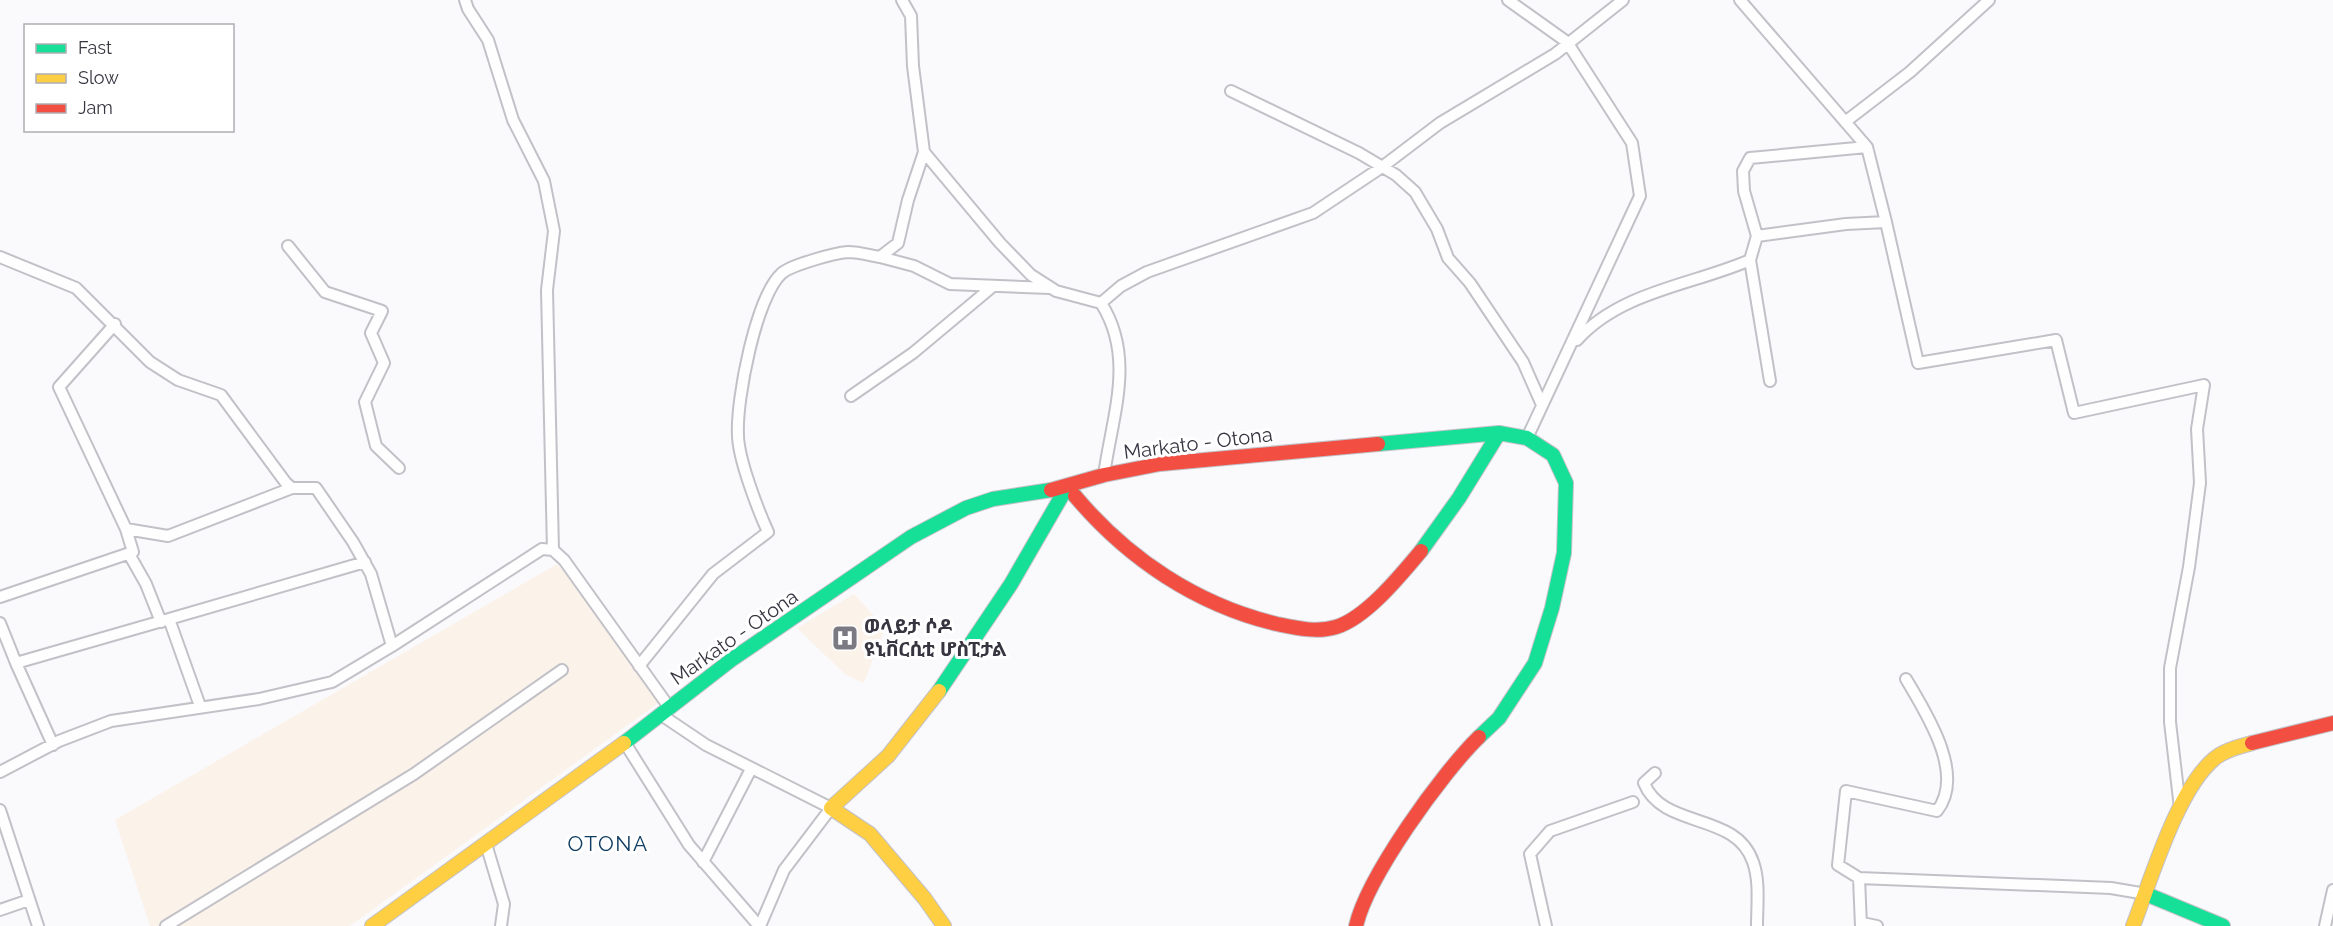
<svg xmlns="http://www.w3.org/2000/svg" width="2333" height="926" viewBox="0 0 2333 926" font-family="Raleway,'Noto Sans Ethiopic',sans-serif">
<rect width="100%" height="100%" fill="#faf9fc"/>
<path fill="#fbf2e9" d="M557 564 583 593 661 701 350 926H150L115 820Z
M854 594 885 628 864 683 846 675 797 628Z"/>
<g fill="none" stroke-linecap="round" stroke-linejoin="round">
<defs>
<path id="street" d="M465 0 468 9 488 40 513 120 544 181 554 231 547 290 553 550
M902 0 911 16 913 66 924 152 1000 243 1031 275 1056 291 1101 303C1136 358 1112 416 1104 475
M1508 0 1567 42 1632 143 1640 196 1527 438
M1740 0 1867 147 1886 222
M1231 91 1359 153 1396 175 1415 192 1437 229 1448 258 1470 283 1523 362 1542 405
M1845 122 1910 72 1989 0
M1757 236 1846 224 1886 222 1918 363 2056 340 2074 413 2204 385 2197 429 2200 483 2189 567 2170 668V722L2180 808
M288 246 325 292 382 311 371 333 384 363 365 402 376 446 399 468
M0 257 76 288 150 362 178 380 221 395 286 483 292 488H316L353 542 371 574 392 646
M880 257 914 266 950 284 1050 288
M1101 303 1121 286 1147 272 1313 213 1382 167 1440 123 1555 54 1623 0
M1577 340C1621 291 1693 285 1750 260
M1770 381 1750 260 1757 236 1744 191 1743 171 1750 158 1867 147
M851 396 913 353 992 287
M126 529 168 536 292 488
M129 554 146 584 161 622
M0 597 133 552 126 529 59 387 115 324
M169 619 365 562
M0 623 16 663 169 619 200 706
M16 663 53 745
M639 666 713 574 768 532C758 510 738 458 738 435 736 400 756 296 782 273 792 265 834 253 848 252 858 252 869 255 880 257L898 243 908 200 924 152
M1906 679C1926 713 1966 774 1937 811L1846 791 1838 865 1859 878 2111 888 2146 894
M660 714 706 745 831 808 784 870 760 926
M625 743 689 845 759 926
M0 772 59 741 111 721 259 699 332 682 392 646 542 549 553 550 564 560 669 707
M1655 773 1644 783C1663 830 1736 811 1753 862 1760 881 1757 906 1757 926
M0 810 38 926
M486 844 504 904 501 926
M703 862 751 769
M1859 878 1861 926
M0 910 29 900
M1862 923 1877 926
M166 926 414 774 562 670
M1546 926 1530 854 1550 831 1633 802
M2325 926 2333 890"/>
<path id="fast" d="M1378 444 1499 433 1527 438 1553 455 1566 483 1564 553 1552 608 1535 663 1499 718 1479 737
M1421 551 1459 498 1499 433
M939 691 1011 584 1067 487 1075 496
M624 743 731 660 911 537 966 508 993 499 1051 490
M2146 894 2223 926"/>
<path id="slow" d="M939 691 888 756 831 808 870 834 925 899 944 926
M372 926 624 743
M2133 926C2151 880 2177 790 2214 759 2224 750 2239 747 2252 743"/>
<path id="jam" d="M1051 490 1104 475 1160 464 1378 444
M1075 496C1128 559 1197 605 1277 624 1296 628 1317 633 1336 627 1366 618 1401 575 1421 551
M2252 743 2333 723
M1356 926C1367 877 1442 773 1479 737"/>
</defs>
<use href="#street" stroke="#c2c1c7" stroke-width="14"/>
<use href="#fast" stroke="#c2c1c7" stroke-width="16"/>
<use href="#slow" stroke="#c2c1c7" stroke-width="16"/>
<use href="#jam" stroke="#c2c1c7" stroke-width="16"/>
<use href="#street" stroke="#fefeff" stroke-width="10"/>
<use href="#fast" stroke="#16e098" stroke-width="14"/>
<use href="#slow" stroke="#ffcf43" stroke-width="14"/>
<use href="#jam" stroke="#f24e42" stroke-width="14"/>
</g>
<defs>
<symbol id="hospital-square" viewBox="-11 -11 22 22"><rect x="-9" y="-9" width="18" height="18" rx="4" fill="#7b7a82" stroke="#fff"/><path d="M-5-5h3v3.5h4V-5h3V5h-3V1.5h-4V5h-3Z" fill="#fff"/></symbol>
</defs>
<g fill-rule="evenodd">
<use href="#hospital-square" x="830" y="623" width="30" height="30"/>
</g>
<g text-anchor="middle" stroke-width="6" stroke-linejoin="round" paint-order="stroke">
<g font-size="20" fill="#373540" stroke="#fff">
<text transform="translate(1198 443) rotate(-7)" y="7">Markato - Otona</text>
<text transform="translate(734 637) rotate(-35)" y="7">Markato - Otona</text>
</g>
<g font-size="20" font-weight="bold" fill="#373540" stroke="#fff" text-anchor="start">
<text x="864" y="633">ወላይታ ሶዶ<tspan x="864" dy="23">ዩኒቨርሲቲ ሆስፒታል</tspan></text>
</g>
<g font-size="21" letter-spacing="1.5" fill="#103d62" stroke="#fff">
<text x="608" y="851">OTONA</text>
</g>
</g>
<rect x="24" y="24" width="210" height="108" fill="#ffffff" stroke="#afaeb3" stroke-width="1.5"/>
<rect x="36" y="44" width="30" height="9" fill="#16e098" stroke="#afaeb3" stroke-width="1.5"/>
<text x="78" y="54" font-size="18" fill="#373540">Fast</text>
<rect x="36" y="74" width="30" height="9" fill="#ffcf43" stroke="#afaeb3" stroke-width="1.5"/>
<text x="78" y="84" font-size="18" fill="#373540">Slow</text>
<rect x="36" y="104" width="30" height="9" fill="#f24e42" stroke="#afaeb3" stroke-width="1.5"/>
<text x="78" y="114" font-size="18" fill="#373540">Jam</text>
</svg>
